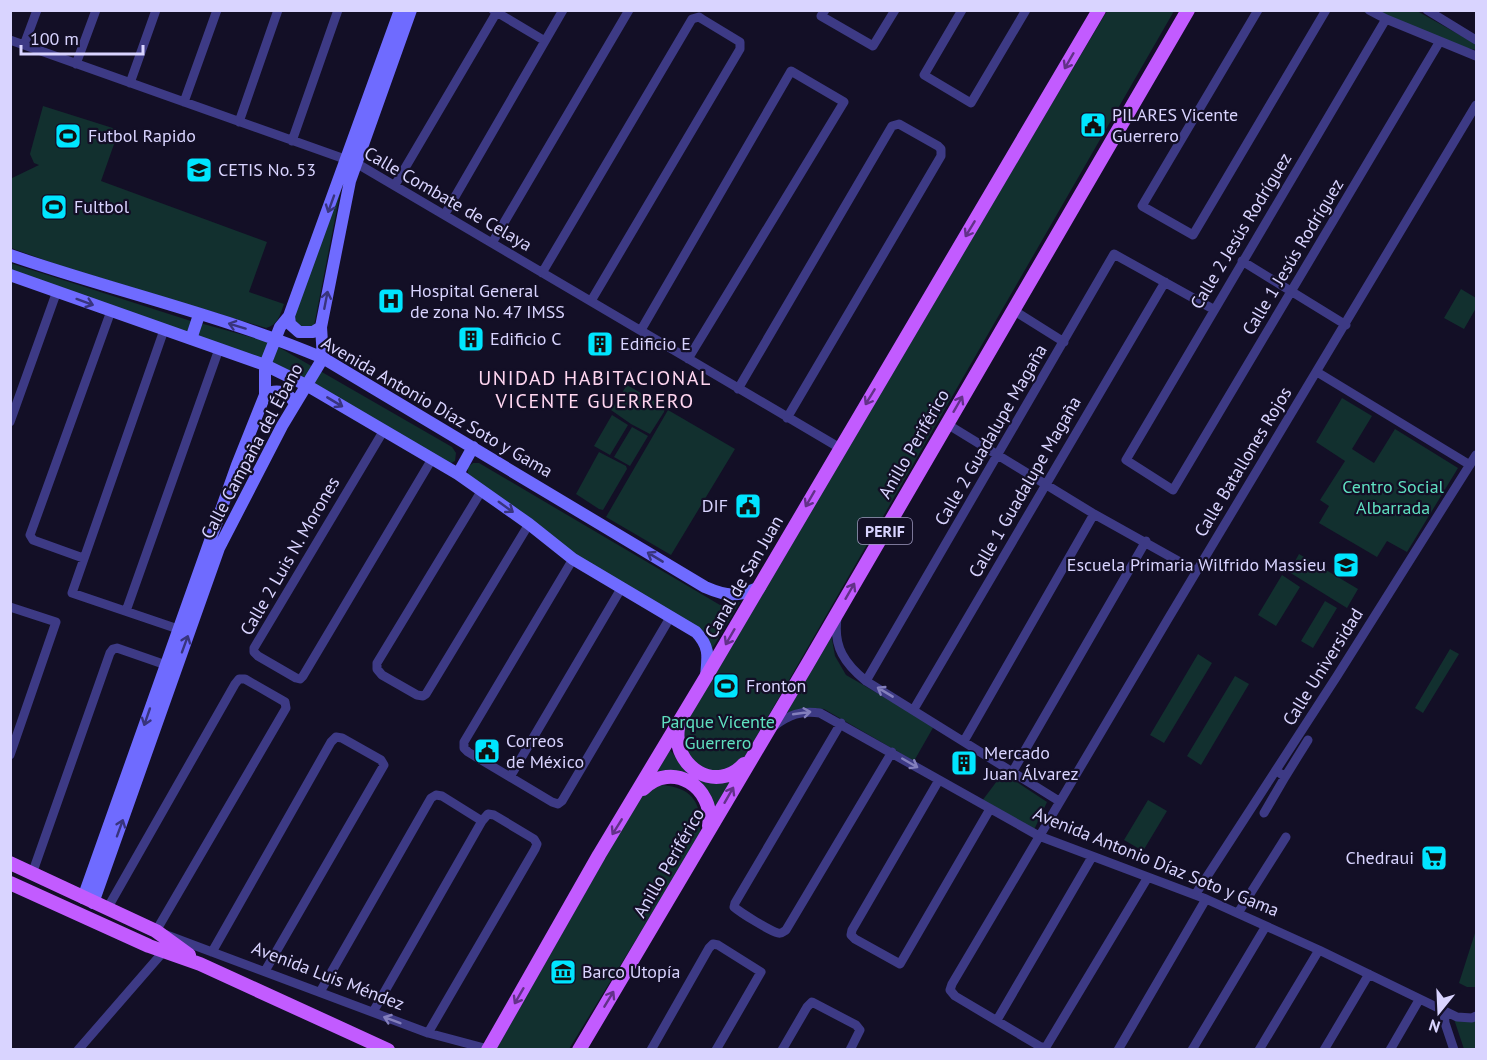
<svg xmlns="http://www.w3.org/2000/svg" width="1487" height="1060" viewBox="0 0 1487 1060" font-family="'PT Sans',sans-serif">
<rect width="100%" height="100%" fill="#130f26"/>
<path fill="#12302f" d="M1107 11H1174L743 760 719 775 684 758 681 727Z
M1362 11H1417L1476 44V50C1436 42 1397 31 1362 11Z
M43 106 119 130 101 181 267 242 249 292 284 304C280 315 278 325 266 328L61 266 11 248 10 179 39 165 34 163 30 154Z
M343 178 314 326 301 331 292 319Z
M10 263 194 322 189 338 11 274Z
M1461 289 1476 298V308L1464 329 1444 318Z
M200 323 269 342 262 363 195 339Z
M275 345 452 447 456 453 455 461 449 464 269 362Z
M627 385 665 407 664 412 650 434 631 424 611 410Z
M1342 398 1372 416 1352 449 1374 463 1395 429 1458 468 1407 552 1387 541 1377 557 1319 523 1329 506 1320 500 1345 461 1316 442Z
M668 410 735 449 671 555 606 517Z
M612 415 628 425 610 455 594 446Z
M632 427 648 436 630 466 614 457Z
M599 452 626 466 627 469 603 510 599 509 576 494Z
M473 463H479L720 605H731L740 602 712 649 703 635 576 560 468 474V467Z
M1299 554 1358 589 1347 608 1289 572Z
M1282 575 1300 587 1276 626 1258 615Z
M1325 601 1337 608 1313 648 1301 641Z
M831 634 835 656 846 675 934 726 914 761 824 709 805 708 785 713Z
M1450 649 1459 654 1423 713 1415 708Z
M1198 654 1212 663 1164 743 1150 735Z
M1235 676 1249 684 1201 765 1187 756Z
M670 750 682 765 733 780 715 807 708 792 656 774Z
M1003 773 1047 802 1034 830 982 801Z
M662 785C695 788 702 805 700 835L569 1049 496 1050 637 801 648 790Z
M1148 800 1167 811 1143 851 1124 840Z
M1476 930V987H1467L1459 983Z
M1454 1019 1476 1020V1049H1464Z"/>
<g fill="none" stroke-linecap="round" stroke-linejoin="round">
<path stroke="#3d3a85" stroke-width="9" d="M493 10 545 41
M825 10 821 16 873 46 895 10
M962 10 924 75 971 103 1026 10
M1258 10 1142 206 1193 235 1326 10
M1369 10 1386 19 1476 56
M1427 10 1476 40
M1386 19 1126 460 1173 490 1440 41
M10 40 356 163 840 448
M24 45 37 10
M76 64 96 10
M130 83 156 10
M184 102 217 10
M239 122 278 10
M292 141 338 10
M395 185 498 10
M445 214 563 10
M492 243 629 10
M1242 261 1346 325
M542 273 692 19 699 17 702 19 740 42V49L591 301
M1013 310 1064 342
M164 330 72 593 178 629
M641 330 791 71 844 102 688 359
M1317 372 1470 465
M738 389 892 126 899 124 938 146 941 149V156L787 418
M10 422 57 291
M947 424 1094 514 1196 571
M384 430 254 648V652L258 656 296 678 300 679 303 676 432 459
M482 490 377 663V669L382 675 417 695 423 696 426 694 529 524
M83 558 33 540 30 535 111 311
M573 559 464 742V748L468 752 552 802 558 804 562 801 671 616
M10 607 56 622 10 755
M126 611 219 349
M837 618C833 647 845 664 866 681L1059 801
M866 681 1114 254 1213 309
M914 709 1165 282
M841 723 735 903 734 907C741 913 770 931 778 933 782 934 783 932 786 930L892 752
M774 726C789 715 801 710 820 713L1039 836 1206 899 1319 950 1457 1017 1472 1018 1476 1016
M964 741 1094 514
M1013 771 1146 541
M510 777 622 587
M1285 777 1308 740
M939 780 852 930 851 935 855 939 900 964 990 809
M1264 813 1285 777 1277 771
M32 874 110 653 113 649 117 648 166 665
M1148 877 1046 1047H1041L955 996 950 990 952 984 1168 619 1476 105
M1195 895 1337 676 1476 455
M107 909 235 684 239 679H245L285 702 286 708 156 931 428 1033 488 1049
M1238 913 1286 837
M212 952 331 742 336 737 342 738 381 760 384 765 265 971
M320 992 431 798 436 795 442 796 482 821
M1444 1011 1445 1023 1454 1050
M373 1012 482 821 488 814 494 815 534 839 537 844 535 849 428 1033
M997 1020 1092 857
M78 1050 164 951
M651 1050 709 948 713 944 718 945 761 972 716 1050
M782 1050 807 1007 812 1002 856 1025 860 1030 850 1050
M1118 1050 1206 899
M1192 1050 1266 926
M1259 1050 1319 950
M1324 1050 1369 974
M1390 1050 1419 1000"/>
<path stroke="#6f6bff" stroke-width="12" d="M10 255C114 291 222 315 323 358L705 587C728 597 737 597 760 587
M10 275 265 365 308 386 458 474 529 524 573 559 696 632C710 647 708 656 706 676
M289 316 290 324 299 332H313L321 327
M191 339 199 315
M265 395C277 388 288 392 295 403
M458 474 473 447
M83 898 237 465 265 395V365L280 327 289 316 400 10
M93 903 219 548 282 426 323 358 321 327 350 181 411 10"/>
<path stroke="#c25bff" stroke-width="14" d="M678 728C672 768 717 794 744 764
M643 789C672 760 715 787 709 826
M10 863 156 931 189 955
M10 883 149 946 200 964 388 1050
M488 1050 599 855 706 677 1099 10
M579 1050 807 665 1188 10"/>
</g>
<defs><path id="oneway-shaft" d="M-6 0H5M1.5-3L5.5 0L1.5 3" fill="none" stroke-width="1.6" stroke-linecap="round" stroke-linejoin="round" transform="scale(1.5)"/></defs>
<g stroke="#623188">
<use href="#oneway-shaft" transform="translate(1069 61) rotate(120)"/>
<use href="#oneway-shaft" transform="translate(970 229) rotate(121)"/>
<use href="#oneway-shaft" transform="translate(870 397) rotate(121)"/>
<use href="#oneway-shaft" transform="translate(958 404) rotate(-60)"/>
<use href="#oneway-shaft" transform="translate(810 499) rotate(120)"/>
<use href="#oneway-shaft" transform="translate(850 591) rotate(-60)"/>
<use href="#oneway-shaft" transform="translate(730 637) rotate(120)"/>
<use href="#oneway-shaft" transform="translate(729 795) rotate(-60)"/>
<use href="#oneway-shaft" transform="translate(617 827) rotate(122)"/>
<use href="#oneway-shaft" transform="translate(519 996) rotate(120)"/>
<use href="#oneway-shaft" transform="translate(609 999) rotate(-59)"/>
</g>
<g stroke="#38347d">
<use href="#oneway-shaft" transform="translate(331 204) rotate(110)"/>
<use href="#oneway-shaft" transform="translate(326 300) rotate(-79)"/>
<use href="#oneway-shaft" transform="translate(85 302) rotate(20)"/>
<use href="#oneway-shaft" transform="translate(237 326) rotate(-163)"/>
<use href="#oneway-shaft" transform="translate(335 402) rotate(31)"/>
<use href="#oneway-shaft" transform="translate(506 507) rotate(36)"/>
<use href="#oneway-shaft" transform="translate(655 557) rotate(-149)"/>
<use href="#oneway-shaft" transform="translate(185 644) rotate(-70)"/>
<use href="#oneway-shaft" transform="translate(147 717) rotate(109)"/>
<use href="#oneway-shaft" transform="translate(120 828) rotate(-70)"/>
</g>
<g stroke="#837fbc">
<use href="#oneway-shaft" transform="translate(885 692) rotate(-149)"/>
<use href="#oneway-shaft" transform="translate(802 713) rotate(-8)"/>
<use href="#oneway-shaft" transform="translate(910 763) rotate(30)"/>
<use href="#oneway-shaft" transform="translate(392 1020) rotate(-159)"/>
</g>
<defs>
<symbol id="civic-square" viewBox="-11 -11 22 22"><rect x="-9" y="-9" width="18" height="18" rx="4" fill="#00e5ff" stroke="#130f26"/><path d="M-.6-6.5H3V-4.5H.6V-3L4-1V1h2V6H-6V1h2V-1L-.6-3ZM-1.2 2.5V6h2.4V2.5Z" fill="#111"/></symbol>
<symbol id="stadium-square" viewBox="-11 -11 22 22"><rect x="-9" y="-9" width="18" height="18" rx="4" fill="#00e5ff" stroke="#130f26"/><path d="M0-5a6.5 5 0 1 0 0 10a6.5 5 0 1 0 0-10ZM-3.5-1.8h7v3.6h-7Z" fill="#111"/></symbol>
<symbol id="university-square" viewBox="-11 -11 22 22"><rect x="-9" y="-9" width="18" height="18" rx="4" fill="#00e5ff" stroke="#130f26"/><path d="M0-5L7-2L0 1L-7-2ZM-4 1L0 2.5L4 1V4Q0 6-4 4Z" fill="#111"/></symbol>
<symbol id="hospital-square" viewBox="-11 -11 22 22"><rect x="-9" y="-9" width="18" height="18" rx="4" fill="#00e5ff" stroke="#130f26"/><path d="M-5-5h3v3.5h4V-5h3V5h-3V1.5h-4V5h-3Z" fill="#111"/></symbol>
<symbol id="building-square" viewBox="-11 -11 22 22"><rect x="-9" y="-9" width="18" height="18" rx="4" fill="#00e5ff" stroke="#130f26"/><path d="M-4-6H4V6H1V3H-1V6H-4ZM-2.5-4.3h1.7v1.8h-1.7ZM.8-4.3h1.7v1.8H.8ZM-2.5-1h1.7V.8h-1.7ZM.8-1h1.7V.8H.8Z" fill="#111"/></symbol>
<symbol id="school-square" viewBox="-11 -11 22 22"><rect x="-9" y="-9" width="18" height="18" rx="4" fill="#00e5ff" stroke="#130f26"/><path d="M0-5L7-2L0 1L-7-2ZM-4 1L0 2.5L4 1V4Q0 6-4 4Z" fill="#111"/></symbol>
<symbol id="supermarket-square" viewBox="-11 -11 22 22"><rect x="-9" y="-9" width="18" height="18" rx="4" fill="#00e5ff" stroke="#130f26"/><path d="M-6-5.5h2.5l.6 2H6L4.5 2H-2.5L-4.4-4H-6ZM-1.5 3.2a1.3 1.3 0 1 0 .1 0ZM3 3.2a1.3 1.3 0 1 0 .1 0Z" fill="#111"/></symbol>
<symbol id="museum-square" viewBox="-11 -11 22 22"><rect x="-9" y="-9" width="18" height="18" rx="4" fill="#00e5ff" stroke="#130f26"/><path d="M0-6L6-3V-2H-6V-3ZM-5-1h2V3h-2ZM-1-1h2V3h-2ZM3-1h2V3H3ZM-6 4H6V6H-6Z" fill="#111"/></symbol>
</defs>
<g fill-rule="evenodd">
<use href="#civic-square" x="1078" y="110" width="30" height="30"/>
<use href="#stadium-square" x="53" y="121" width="30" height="30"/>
<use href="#university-square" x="184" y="155" width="30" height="30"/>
<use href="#stadium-square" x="39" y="192" width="30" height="30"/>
<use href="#hospital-square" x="376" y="286" width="30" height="30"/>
<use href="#building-square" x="456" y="324" width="30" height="30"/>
<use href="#building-square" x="585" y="329" width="30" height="30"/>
<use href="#civic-square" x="733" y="491" width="30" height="30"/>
<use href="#school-square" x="1331" y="550" width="30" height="30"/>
<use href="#stadium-square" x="711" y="671" width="30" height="30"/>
<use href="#civic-square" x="472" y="736" width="30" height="30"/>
<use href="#building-square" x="949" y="748" width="30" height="30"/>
<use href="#supermarket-square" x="1419" y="843" width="30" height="30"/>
<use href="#museum-square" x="548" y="957" width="30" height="30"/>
</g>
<g text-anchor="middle" stroke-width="4.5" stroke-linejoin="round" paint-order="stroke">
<rect fill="#130f26" stroke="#9e99be" stroke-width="1.5" x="858" y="518" width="54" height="26" rx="4.5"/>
<g font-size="16" font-weight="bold" fill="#d9d4ff">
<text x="885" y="537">PERIF</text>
</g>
<g font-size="18" fill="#d9d4ff" stroke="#130f26" text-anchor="start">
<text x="1112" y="121">PILARES Vicente<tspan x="1112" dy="21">Guerrero</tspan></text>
<text x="88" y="142">Futbol Rapido</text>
<text x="218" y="176">CETIS No. 53</text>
<text x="74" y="213">Fultbol</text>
<text x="410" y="297">Hospital General<tspan x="410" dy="21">de zona No. 47 IMSS</tspan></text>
<text x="490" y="345">Edificio C</text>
<text x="620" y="350">Edificio E</text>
<text x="728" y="512" text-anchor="end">DIF</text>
<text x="1326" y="571" text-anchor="end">Escuela Primaria Wilfrido Massieu</text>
<text x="746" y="692">Fronton</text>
<text x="506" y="747">Correos<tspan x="506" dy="21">de México</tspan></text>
<text x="984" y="759">Mercado<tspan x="984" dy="21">Juan Álvarez</tspan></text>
<text x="1414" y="864" text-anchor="end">Chedraui</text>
<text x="582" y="978">Barco Utopía</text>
</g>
<g font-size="18" fill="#d9d4ff" stroke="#130f26">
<text transform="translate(448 199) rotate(30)" y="6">Calle Combate de Celaya</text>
<text transform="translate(1241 231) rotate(-59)" y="6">Calle 2 Jesús Rodríguez</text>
<text transform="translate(1293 257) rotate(-59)" y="6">Calle 1 Jesús Rodríguez</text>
<text transform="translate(437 407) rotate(30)" y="6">Avenida Antonio Díaz Soto y Gama</text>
<text transform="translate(991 435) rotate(-60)" y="6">Calle 2 Guadalupe Magaña</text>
<text transform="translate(914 444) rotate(-60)" y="6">Anillo Periférico</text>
<text transform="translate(252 451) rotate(-62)" y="6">Calle Campaña del Ébano</text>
<text transform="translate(1243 462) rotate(-59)" y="6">Calle Batallones Rojos</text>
<text transform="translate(1025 487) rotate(-60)" y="6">Calle 1 Guadalupe Magaña</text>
<text transform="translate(290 556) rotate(-60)" y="6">Calle 2 Luis N. Morones</text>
<text transform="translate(744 577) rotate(-60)" y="6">Canal de San Juan</text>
<text transform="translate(1323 667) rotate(-58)" y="6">Calle Universidad</text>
<text transform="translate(1156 862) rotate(22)" y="6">Avenida Antonio Díaz Soto y Gama</text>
<text transform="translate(669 863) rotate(-60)" y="6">Anillo Periférico</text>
<text transform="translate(328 976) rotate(21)" y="6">Avenida Luis Méndez</text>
</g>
<g font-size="18" fill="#5fe0c0" stroke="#130f26">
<text x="1393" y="493">Centro Social<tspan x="1393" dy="21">Albarrada</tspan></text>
<text x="718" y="728">Parque Vicente<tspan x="718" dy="21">Guerrero</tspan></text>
</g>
<g font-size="20" letter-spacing="1.5" fill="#ffd6f0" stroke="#130f26">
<text x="595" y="385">UNIDAD HABITACIONAL<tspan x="595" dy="23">VICENTE GUERRERO</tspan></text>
</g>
</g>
<rect width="1487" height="1060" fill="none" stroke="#d9d4ff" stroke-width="24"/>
<g transform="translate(1439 1012) rotate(198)" stroke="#130f26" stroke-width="4.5" paint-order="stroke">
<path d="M0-4.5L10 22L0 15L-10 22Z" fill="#d9d4ff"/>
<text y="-9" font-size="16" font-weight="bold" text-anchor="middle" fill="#d9d4ff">N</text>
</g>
<path d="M21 45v9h122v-9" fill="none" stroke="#d9d4ff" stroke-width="3"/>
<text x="30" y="45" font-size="18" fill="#d9d4ff" stroke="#130f26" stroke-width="4.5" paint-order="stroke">100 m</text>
</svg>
